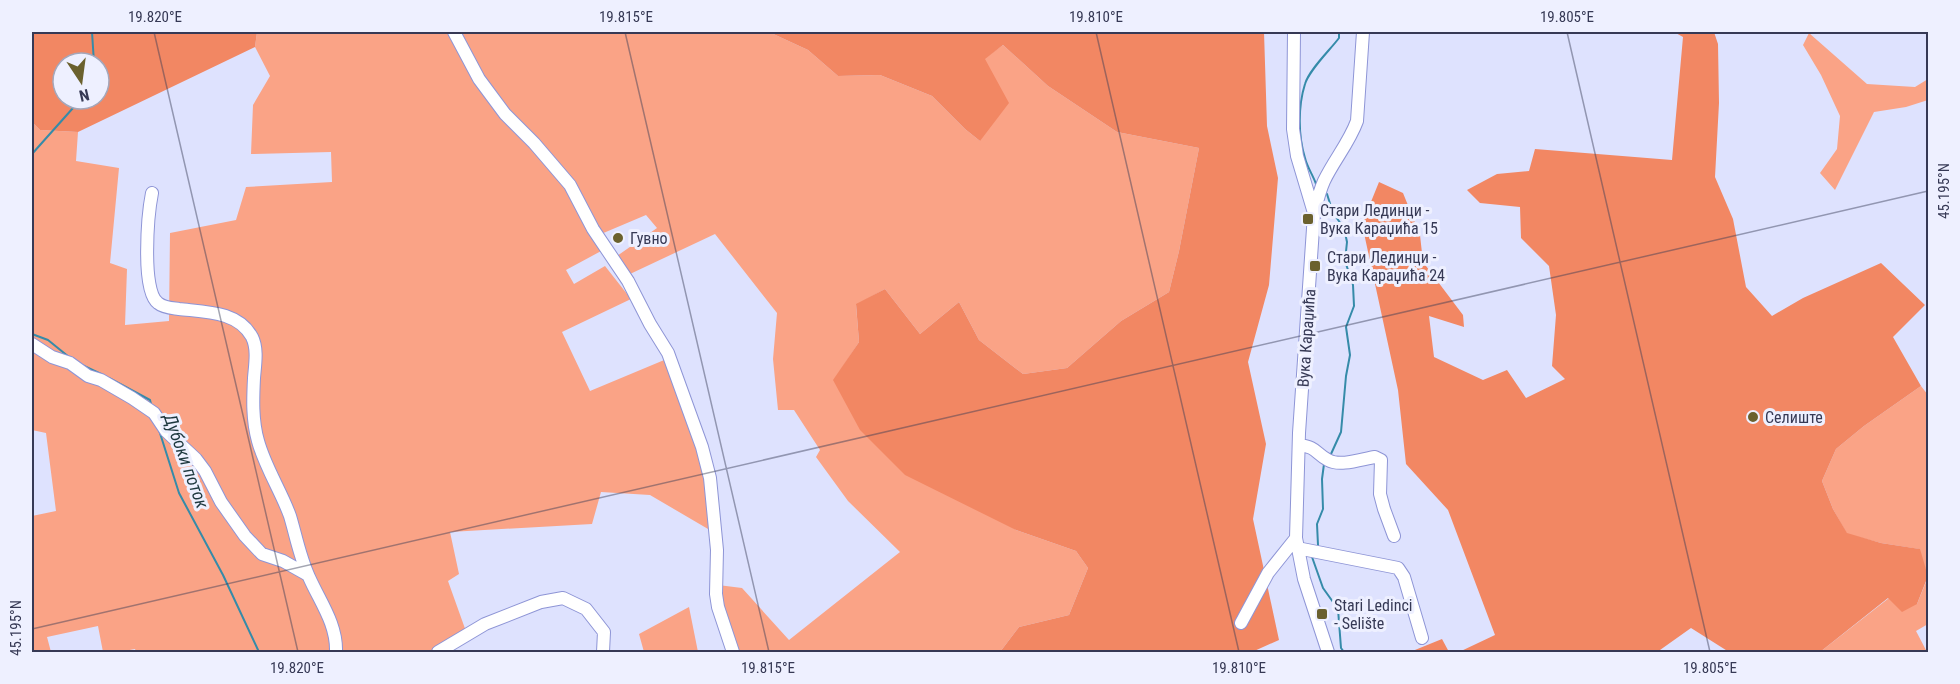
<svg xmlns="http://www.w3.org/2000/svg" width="1960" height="684" viewBox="0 0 1960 684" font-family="'Roboto Condensed',sans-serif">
<rect width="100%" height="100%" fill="#dee2fe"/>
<path fill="#faa386" d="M257 32H769L808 50 838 76 880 75 932 96 965 129 980 141 985 58 1003 45 1048 86 1117 132 1199 148 1179 251 1169 292 1121 321 1067 368 1023 374 979 340 959 302 920 334 885 289 856 305 859 342 834 380 1016 530 1076 551 1088 568 1069 615 1019 627 1000 652H734L718 585 742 588 789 640 900 552 848 501 816 457 820 450 794 410H778L773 359 777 313 715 234 630 274 617 256 657 228 646 215 594 237 603 250 566 270 574 284 605 266 631 299 562 332 590 391 669 358 715 476 720 536 650 495 601 492 592 524 450 532 459 574 448 581 468 637 443 652H136L135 649 119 652H103L98 626 47 637 51 652H32V516L56 511 46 433 32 430V122L40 130 78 132 76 161 119 168 110 263 127 269 125 325 169 321 170 233 236 220 246 187 332 182 331 152 251 154 253 105 270 76 255 47Z
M1809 33 1867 84 1915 87 1928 79V100L1906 107 1874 112 1835 190 1820 173 1837 149 1840 116 1821 75 1803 45Z
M1921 386 1928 395V624L1916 631 1927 652H1820L1889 598 1917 604 1928 577 1919 549 1881 543 1847 534 1833 509 1822 481 1836 449 1864 426Z
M689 607 698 652H644L639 634Z"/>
<path fill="#f28763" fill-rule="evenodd" d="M32 32H257L255 47 78 132 40 130 32 122ZM63 63H99V99H63Z
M769 32H1264L1267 126 1278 178 1269 285 1248 362 1266 444 1253 519 1279 640 1252 652H1000L1019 627 1069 615 1088 568 1076 551 1016 530 905 475 860 430 833 380 859 342 856 304 885 289 920 334 959 302 979 340 1023 374 1067 368 1121 321 1169 292 1179 251 1199 148 1117 132 1048 86 1003 45 985 59 1009 103 980 141 965 129 932 96 880 75 838 76 808 50Z
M1674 32H1714L1718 44 1719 103 1715 177 1733 219 1746 287 1772 316 1803 298 1881 263 1925 305 1893 337 1921 386 1864 426 1836 449 1822 481 1833 509 1847 533 1881 543 1920 549 1928 576 1917 604 1902 612 1888 598 1820 652H1729L1691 628 1660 650V652H1459L1495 635 1448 510 1406 464 1398 390 1362 224 1379 182 1403 193 1420 235 1423 262 1463 315 1464 327 1429 316 1434 357 1483 380 1507 370 1526 398 1565 379 1552 366 1556 315 1549 266 1521 238 1520 207 1480 203 1467 190 1497 174 1529 171 1535 149 1672 160 1683 37Z
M1442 639 1449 652H1410Z"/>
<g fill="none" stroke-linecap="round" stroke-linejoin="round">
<path stroke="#358ba9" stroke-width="2" d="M92 32 94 63
M32 154 81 99
M1316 184C1313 175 1307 167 1305 158 1298 136 1298 106 1305 84 1309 70 1330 50 1339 38V32
M1327 194 1333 213 1344 228 1347 242 1345 261 1353 285 1354 306 1346 327 1350 355 1346 376 1341 432 1331 454
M32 334 48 340 69 357
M82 365 101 374
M109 378 150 400 151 404
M159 430 179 493 223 575 259 652
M1318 545 1317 524 1323 509 1322 479 1324 464
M1312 557 1323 588 1338 609 1341 648 1344 652"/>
<defs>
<path id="minor" d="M454 32 479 79 505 114 534 143 570 185 593 229 628 281 650 324 668 353 702 447 710 478 717 550 716 594 718 607 733 652
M1294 32 1293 129 1297 156 1314 213
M152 193C148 213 141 291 158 303 164 308 172 308 179 309 205 312 238 311 252 337 258 349 255 365 254 378 253 398 252 420 258 441 265 467 281 491 290 516 296 536 300 558 309 577 320 602 337 624 336 652
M32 344 52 357 70 363 88 376 101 380 132 398 154 413 166 431 196 459 205 471 221 502 245 536 262 554 283 561 308 575
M1299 445C1317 447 1315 453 1328 460 1340 467 1362 459 1375 457L1381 460 1380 494 1384 509 1394 536
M1297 548 1398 568 1404 577 1422 638
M1241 623 1268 573 1296 538
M438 652 485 624 541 602 563 598 586 609 604 632 603 652
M1328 652 1304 579 1296 538 1299 433 1314 214C1317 202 1319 192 1324 181 1334 160 1349 143 1357 121L1363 32"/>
</defs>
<use href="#minor" stroke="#8e95d6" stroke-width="14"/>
<use href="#minor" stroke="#fff" stroke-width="12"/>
</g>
<path fill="none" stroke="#363955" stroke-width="1.5" stroke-opacity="0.45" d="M154 32 298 652M625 32 769 652M1096 32 1239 652M1567 32 1710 652M32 629 1928 191"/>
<g fill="#6b612e" stroke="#eef0ff" stroke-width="2">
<rect x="1302" y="213" width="12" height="12" rx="3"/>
<circle cx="618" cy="238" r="6"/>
<rect x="1309" y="260" width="12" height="12" rx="3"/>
<circle cx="1753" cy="417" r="6"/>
<rect x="1316" y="608" width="12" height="12" rx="3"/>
</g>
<g text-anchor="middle" stroke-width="6" stroke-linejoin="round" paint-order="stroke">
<g font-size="16" fill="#363955" stroke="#eef0ff" text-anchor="start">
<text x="1320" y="216">Стари Лединци -<tspan x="1320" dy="18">Вука Караџића 15</tspan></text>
<text x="630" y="244">Гувно</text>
<text x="1327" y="263">Стари Лединци -<tspan x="1327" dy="18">Вука Караџића 24</tspan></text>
<text x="1765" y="423">Селиште</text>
<text x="1334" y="611">Stari Ledinci<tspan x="1334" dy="18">- Selište</tspan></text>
</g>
<g font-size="16" fill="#363955" stroke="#eef0ff">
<text transform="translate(1306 338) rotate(-86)" y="6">Вука Караџића</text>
</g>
<g font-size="18" font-style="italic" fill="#1e383f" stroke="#eef0ff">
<text transform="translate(186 461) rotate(70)" y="6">Дубоки поток</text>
</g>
</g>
<rect width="1960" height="684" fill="none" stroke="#eef0ff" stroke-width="66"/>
<g transform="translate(81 81) rotate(167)"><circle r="28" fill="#eef0ff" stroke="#a4a7bb" stroke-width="1.5"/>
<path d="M0-4.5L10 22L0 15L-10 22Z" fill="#6b612e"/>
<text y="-9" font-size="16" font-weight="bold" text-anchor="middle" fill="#363955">N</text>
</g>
<rect x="33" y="33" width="1894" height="618" fill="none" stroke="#363955" stroke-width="2"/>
<g font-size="15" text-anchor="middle" fill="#363955">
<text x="155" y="22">19.820°E</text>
<text x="626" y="22">19.815°E</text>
<text x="1096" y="22">19.810°E</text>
<text x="1567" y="22">19.805°E</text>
<text transform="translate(1944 191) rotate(-90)" y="5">45.195°N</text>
<text transform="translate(16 628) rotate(-90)" y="5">45.195°N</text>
<text x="297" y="673">19.820°E</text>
<text x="768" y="673">19.815°E</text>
<text x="1239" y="673">19.810°E</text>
<text x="1710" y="673">19.805°E</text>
</g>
</svg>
